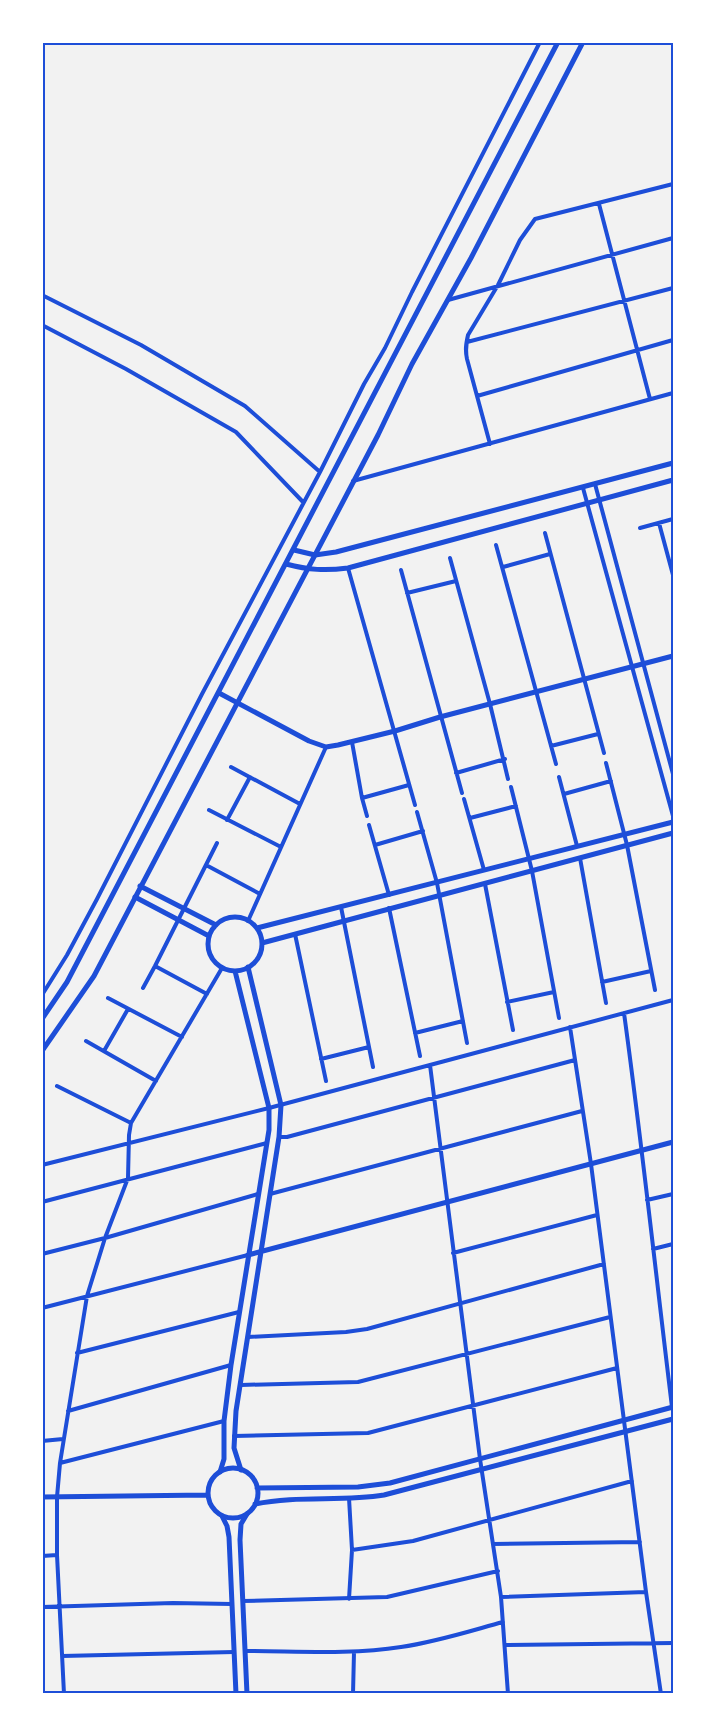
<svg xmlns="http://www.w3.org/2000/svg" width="715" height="1736" viewBox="0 0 715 1736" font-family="'Fira Sans',sans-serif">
<rect width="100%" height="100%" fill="#f2f2f2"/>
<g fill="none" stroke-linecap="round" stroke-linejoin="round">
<path stroke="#1d4ed8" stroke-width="4" d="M599 204 650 399
M42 295 141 345 245 406 320 472
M448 300 673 238
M42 325 126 369 236 432 303 502
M467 342 673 288
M477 396 673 340
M490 444 467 359C465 350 466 344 468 335L498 285 520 240 535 219 673 184
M353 481 673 393
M595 484 673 774
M583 488 673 816
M659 523 673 575
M640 528 673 519
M545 533 604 753
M496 545 556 764
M450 558 490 704 508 779
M503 567 550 554
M348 568 415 805
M401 570 462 793
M407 593 456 581
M352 742 362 798 367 816
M551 746 598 734
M606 763 627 845 655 990
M231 767 300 804
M456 773 505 759
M559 777 577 846
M511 787 532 871 559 1018
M564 794 611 781
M362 798 409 785
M464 799 484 870
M209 810 281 847
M417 812 437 883 467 1043
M470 818 516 806
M227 820 250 777
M369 825 389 895
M375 845 423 831
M580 858 606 1003
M206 865 260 894
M485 884 513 1030
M341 907 373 1067
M389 908 420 1056
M248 921 326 747
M295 934 326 1081
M155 966 207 994
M602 982 651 971
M143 988 155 966 217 843
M42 995 67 955 97 899 202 694 320 472 364 384 385 348 412 292 540 42
M108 998 182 1037
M507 1002 554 992
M624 1013C642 1144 656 1276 672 1407
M570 1027 591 1164 646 1592 661 1694
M415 1033 463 1021
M86 1041 156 1081
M104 1051 128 1009
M321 1059 369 1047
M430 1065 480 1459 501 1597 508 1694
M57 1086 131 1123
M279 1137H287L575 1060
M42 1165 269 1108 673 1000
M270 1194 582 1111
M647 1200 673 1194
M42 1202 267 1143
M653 1249 673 1244
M453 1253 597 1215
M42 1254 105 1238 258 1194
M42 1308 248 1255
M248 1337 346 1332 367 1329 604 1264
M77 1353 239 1312
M241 1385 358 1382 610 1317
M68 1411 231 1365
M234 1436 368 1433 617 1368
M42 1441 63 1439
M60 1463 224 1421
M493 1544 640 1542
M352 1550 413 1541 632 1481
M42 1556 57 1555
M501 1597 646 1592
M349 1599 352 1550 349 1498
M243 1601 387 1597 498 1571
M42 1607 173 1603 232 1604
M506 1645 673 1643
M245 1651C297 1651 350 1655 401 1647 436 1642 470 1631 503 1622
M62 1656 234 1652
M64 1694 57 1555V1497L60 1463 87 1296 105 1238 128 1178 129 1135 131 1123 222 968
M353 1694 354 1652
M624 1694 661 1693"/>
<path stroke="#1d4ed8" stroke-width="5" d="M294 550 315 555 336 552 673 463
M286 564C309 570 325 571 348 568L673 480
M219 693 309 741 326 747 338 745 395 731 440 717 673 656
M140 886 216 925
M135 897 209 936
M208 944a27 27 0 1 1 54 0a27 27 0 1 1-54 0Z
M257 928 673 822
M262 943 673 833
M248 1255 673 1142
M241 1470 234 1448 236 1411 279 1137 281 1105 248 967
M220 1472 224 1459V1421L231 1365 269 1130V1108L235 971
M247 1514 241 1524 240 1540 247 1694
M222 1516 227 1526 229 1537 236 1694"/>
<path stroke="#1d4ed8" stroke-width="5" d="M42 1019 67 982 558 42
M42 1051 94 976 378 435 412 364 471 258 583 42
M208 1493a25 25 0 1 1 50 0a25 25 0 1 1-50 0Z
M257 1488 358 1487 390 1483 673 1407
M42 1497 207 1495
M255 1504C298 1495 342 1502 384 1495L673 1419"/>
</g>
<rect width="715" height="1736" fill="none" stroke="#ffffff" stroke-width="87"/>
<rect x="44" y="44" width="628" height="1648" fill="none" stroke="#1d4ed8" stroke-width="2"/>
</svg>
